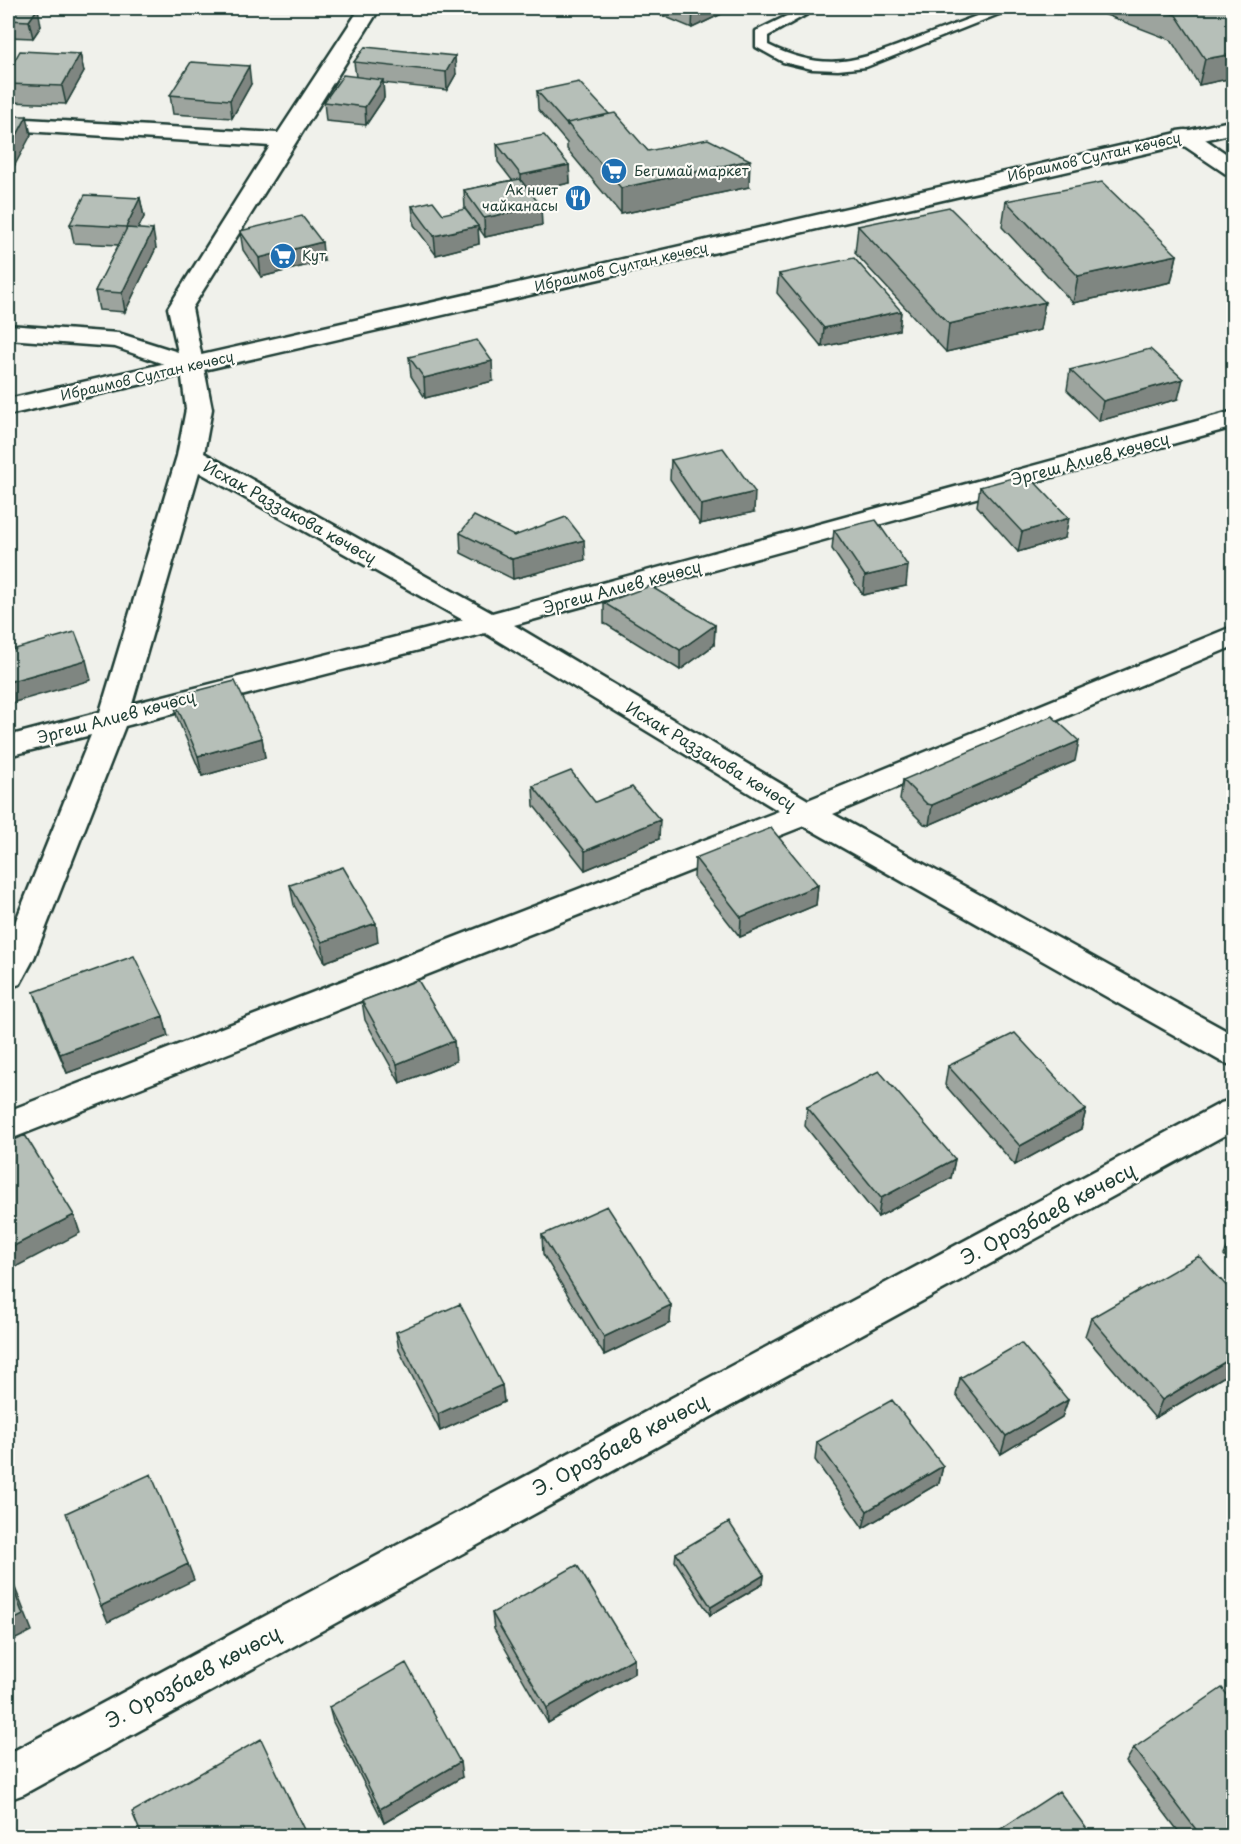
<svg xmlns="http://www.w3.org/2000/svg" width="1241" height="1844" viewBox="0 0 1241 1844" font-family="'Playpen Sans',sans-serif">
<rect width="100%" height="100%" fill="#f0f1eb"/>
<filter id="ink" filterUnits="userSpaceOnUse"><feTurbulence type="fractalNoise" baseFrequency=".0167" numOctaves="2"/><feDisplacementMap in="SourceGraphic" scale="12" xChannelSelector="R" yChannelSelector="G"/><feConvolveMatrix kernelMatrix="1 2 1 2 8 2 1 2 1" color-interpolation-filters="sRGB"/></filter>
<g filter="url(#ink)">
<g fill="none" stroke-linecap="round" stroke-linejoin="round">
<defs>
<path id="service" d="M803 8H818L768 36V45C827 74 858 61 915 39 943 29 970 18 998 8H1014L866 67 838 70 812 69 783 62 756 47V31Z"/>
<path id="minor" d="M360 8H380L192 308 212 409 204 453 492 613 1234 411V427L514 625 808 800 1234 626V646L833 814 1234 1035V1066L1222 1062 804 826 8 1140V1111L779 811 485 633 125 726 34 958 20 984 8 988V940L91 735 8 756V736L100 712 177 456 186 409 181 370 115 347 8 339V325L118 333 178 352 168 308 270 146 8 130V118L278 133ZM199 472 463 620 132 704Z
M1185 130 1193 131 1234 159V176L1226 174 1177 141 1174 136 1177 131Z
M1234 1099V1130L24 1794 8 1800V1754L1221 1103Z"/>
<path id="secondary" d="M1234 120V133L8 415V399Z"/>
</defs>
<use href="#service" stroke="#1f3d34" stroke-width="5"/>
<use href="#minor" stroke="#1f3d34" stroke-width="5"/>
<use href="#secondary" stroke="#1f3d34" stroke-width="5"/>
<use href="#service" fill="#fdfcf7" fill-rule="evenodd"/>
<use href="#minor" fill="#fdfcf7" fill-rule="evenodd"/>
<use href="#secondary" fill="#fdfcf7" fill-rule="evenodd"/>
</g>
<path fill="#9da49e" stroke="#1f3d34" stroke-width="1.5" d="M8 8 41 26 33 38 8 37Z
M140 8H192L188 14 141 12Z
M263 8H316L315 10Z
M644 8H734L692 28Z
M1088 8H1233V78L1199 85 1171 40Z
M365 47 456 74 447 90 383 83 384 98 366 125 326 121 324 102 356 77 354 62Z
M80 54 84 72 66 104 8 102V72Z
M251 84 232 118 173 114 170 95Z
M537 91 609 114 648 151 749 187 621 214 567 149V143L538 109Z
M497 144 569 165 570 183 530 192 542 225 485 237 478 227 479 244 436 255 414 225 412 206 443 214 470 215 465 209 464 190 512 180 498 162Z
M140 198 144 217 138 229 156 248 125 312 99 310 95 291 119 245 74 243 70 224Z
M1006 201 1177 255 1171 282 1073 303 1002 227Z
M858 226 1040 330 946 352 855 253Z
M240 231 324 261 261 277 243 250Z
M779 274 901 311 899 330 822 347 777 293Z
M409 357 493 381 425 398 411 376Z
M1070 370 1178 399 1099 421 1067 390Z
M671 460 754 512 700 524 670 479Z
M980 487 1065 538 1018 552 977 506Z
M834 530 906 586 863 595 832 549Z
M460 533 514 536 585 560 513 579 461 553Z
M604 603 715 625 714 645 680 670 604 623Z
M173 697 262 738 265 758 202 776 177 717Z
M1075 761 929 825 924 824 900 800 903 780Z
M533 786 595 802 659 839 585 870 534 806Z
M695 858 818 885 816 905 740 937 694 878Z
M290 885 378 942 325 962 294 905Z
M34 992 168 1036 67 1073 41 1011Z
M362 1001 456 1061 400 1083 365 1020Z
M948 1066 1086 1110 1081 1129 1015 1165 945 1085Z
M807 1107 955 1159 951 1178 878 1217 805 1126Z
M542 1235 671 1305 670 1323 604 1355 543 1254Z
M1233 1236V1265L1224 1255 1232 1237Z
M1233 1293V1371L1155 1418 1085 1336 1091 1318Z
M396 1332 502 1385 504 1402 440 1431 399 1350Z
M960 1378 1068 1400 1062 1417 1001 1454 956 1395Z
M817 1442 943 1466 939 1483 863 1528 815 1460Z
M676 1553 764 1575 763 1584 710 1615 675 1561Z
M492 1613 634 1658V1673L548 1723 494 1629Z
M329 1707 462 1777 384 1823 333 1722Z
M1134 1748 1233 1836H1182L1126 1762Z"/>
<path fill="#7f8681" stroke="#1f3d34" stroke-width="1.5" d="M38 8 41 26 33 38 29 21Z
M187 8H192L188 14Z
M693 8H734L692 28Z
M80 54 84 72 66 104 62 86Z
M1233 54V78L1199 85 1205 59Z
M455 56 456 74 447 90 446 72Z
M249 66 251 84 232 118 230 100Z
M383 80 384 98 366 125 365 107Z
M27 116 31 135 9 176 8 170V152Z
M750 160 749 187 621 214V188Z
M569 165 570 183 522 193 521 175Z
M140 198 144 217 129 246 126 227Z
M541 206 542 225 485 237 484 218Z
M478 226 479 244 436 255 434 236Z
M153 230 156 248 125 312 122 293Z
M322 242 324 261 261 277 259 258Z
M1177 255 1171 282 1073 303 1078 276Z
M1045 302 1040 330 946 352 949 324Z
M901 311 899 330 822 347 824 328Z
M492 361 493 381 425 398 424 378Z
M1183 379 1178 399 1099 421 1103 401Z
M755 492 754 512 700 524 701 505Z
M1069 518 1065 538 1018 552 1022 532Z
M584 540 585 560 513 579 512 559Z
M908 566 906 586 863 595 865 576Z
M715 625 714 645 680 670V650Z
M86 660 91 680 8 704V682Z
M262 738 265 758 202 776 198 756Z
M1079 741 1075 761 929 825 932 805Z
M660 820 659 839 585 870V851Z
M818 885 816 905 740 937 741 917Z
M376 923 378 942 325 962 322 942Z
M163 1016 168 1036 67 1073 60 1054Z
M454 1041 456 1061 400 1083 397 1064Z
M1086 1110 1081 1129 1015 1165 1020 1146Z
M955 1159 951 1178 878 1217 881 1198Z
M74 1215 80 1233 8 1271V1249Z
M671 1305 670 1323 604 1355V1337Z
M1233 1357V1371L1155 1418 1162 1400Z
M502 1385 504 1402 440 1431 438 1414Z
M1068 1400 1062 1417 1001 1454 1006 1436Z
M943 1466 939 1483 863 1528 867 1511Z
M188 1564 194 1580 108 1622 101 1606Z
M8 1570 32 1631 8 1643Z
M764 1575 763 1584 710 1615 711 1607Z
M634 1658V1673L548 1723 547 1708Z
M460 1762 462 1777 384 1823 380 1809Z"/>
<path fill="#b6bfb8" stroke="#1f3d34" stroke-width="1.5" d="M8 8H38L29 21 8 20Z
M1157 8H1233V54L1205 59 1176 15Z
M365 47 455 56 446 72 354 62Z
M20 51 80 54 62 86 8 84V72Z
M191 62 249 66 230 100 170 95Z
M343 75 383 80 365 107 324 102Z
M579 82 609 114 567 123V125L537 91Z
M615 113 648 151 708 139 750 160 621 188 567 123Z
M8 116H27L8 152Z
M544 135 569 165 521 175 497 144Z
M520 179 541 206 484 218 464 190Z
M1102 182 1177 255 1078 276 1006 201Z
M85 195 140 198 126 227 70 224Z
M433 201 443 214 465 209 478 226 434 236 412 206Z
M949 207 1045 302 949 324 858 226Z
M302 216 322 242 259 258 240 231Z
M127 228 153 230 122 293 95 291Z
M854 258 901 311 824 328 779 274Z
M477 340 492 361 424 378 409 357Z
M1150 349 1183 379 1103 401 1070 370Z
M723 448 755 492 701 505 671 460Z
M1027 474 1069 518 1022 532 980 487Z
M474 516 514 536 566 517 584 540 512 559 460 533Z
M876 520 908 566 865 576 834 530Z
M650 586 715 625 680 650 604 603Z
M75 632 86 660 8 682V651Z
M235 681 262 738 198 756 173 697Z
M1052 716 1079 741 932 805 927 804 903 780Z
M571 771 595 802 632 787 660 820 585 851 533 786Z
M771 828 818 885 741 917 695 858Z
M343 867 376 923 322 942 290 885Z
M134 956 163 1016 60 1054 34 992Z
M418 980 454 1041 397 1064 362 1001Z
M1015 1033 1086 1110 1020 1146 948 1066Z
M879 1071 955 1159 881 1198 807 1107Z
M25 1135 74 1215 8 1249V1143Z
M607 1206 671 1305 604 1337 542 1235Z
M1199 1256 1233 1293V1357L1162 1400 1091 1318Z
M460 1304 502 1385 438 1414 396 1332Z
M1021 1343 1068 1400 1006 1436 960 1378Z
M892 1400 943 1466 867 1511 817 1442Z
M151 1474 188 1564 101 1606 66 1513Z
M729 1522 764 1575 711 1607 676 1553Z
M577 1565 634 1658 547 1708 492 1613Z
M8 1575 23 1615 8 1623Z
M406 1663 460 1762 380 1809 329 1707Z
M1222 1688 1233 1702V1836H1201L1134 1748Z
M261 1739 307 1836H142L132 1812Z
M1059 1791 1092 1836H990Z"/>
</g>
<defs>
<symbol id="supermarket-disc" viewBox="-11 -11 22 22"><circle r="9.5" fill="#1f6fb2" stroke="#fdfcf7"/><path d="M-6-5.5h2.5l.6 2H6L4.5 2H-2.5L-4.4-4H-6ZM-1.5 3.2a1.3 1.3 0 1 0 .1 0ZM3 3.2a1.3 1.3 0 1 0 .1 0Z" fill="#fff"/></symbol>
<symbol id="restaurant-disc" viewBox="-11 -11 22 22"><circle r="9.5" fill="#1f6fb2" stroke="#fdfcf7"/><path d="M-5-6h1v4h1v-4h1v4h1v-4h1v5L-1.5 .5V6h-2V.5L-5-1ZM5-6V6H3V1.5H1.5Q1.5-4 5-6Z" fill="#fff"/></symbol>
</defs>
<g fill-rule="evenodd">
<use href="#supermarket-disc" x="599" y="156" width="30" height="30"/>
<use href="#restaurant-disc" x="563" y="183" width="30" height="30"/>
<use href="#supermarket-disc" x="268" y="241" width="30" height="30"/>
</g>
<g text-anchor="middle" stroke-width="4.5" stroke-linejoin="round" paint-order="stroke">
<g font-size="14" fill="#1f3d34" stroke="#fdfcf7">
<text transform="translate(1094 157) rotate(-13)" y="5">Ибраимов Султан көчөсү</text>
<text transform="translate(621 267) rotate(-13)" y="5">Ибраимов Султан көчөсү</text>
<text transform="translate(147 376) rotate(-13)" y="5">Ибраимов Султан көчөсү</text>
</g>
<g font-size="14" fill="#1f3d34" stroke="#fdfcf7" text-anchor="start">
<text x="634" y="176">Бегимай маркет</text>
<text x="558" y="195" text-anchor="end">Ак ниет<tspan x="558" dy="16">чайканасы</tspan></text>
<text x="302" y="261">Кут</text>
</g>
<g font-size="16" fill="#1f3d34" stroke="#fdfcf7">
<text transform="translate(1090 459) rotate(-15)" y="6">Эргеш Алиев көчөсү</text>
<text transform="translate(290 512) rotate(29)" y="6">Исхак Раззакова көчөсү</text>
<text transform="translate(622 587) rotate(-15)" y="6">Эргеш Алиев көчөсү</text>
<text transform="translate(116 717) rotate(-15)" y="6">Эргеш Алиев көчөсү</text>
<text transform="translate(711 756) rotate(31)" y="6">Исхак Раззакова көчөсү</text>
</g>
<g font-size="20" fill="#1f3d34" stroke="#fdfcf7">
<text transform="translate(1048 1214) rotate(-28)" y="7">Э. Орозбаев көчөсү</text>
<text transform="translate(620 1445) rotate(-28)" y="7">Э. Орозбаев көчөсү</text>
<text transform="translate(193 1677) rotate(-28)" y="7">Э. Орозбаев көчөсү</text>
</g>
</g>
<rect width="1241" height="1844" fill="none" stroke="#fdfcf7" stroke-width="30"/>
<rect x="15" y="15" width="1211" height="1814" fill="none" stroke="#1f3d34" stroke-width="2" filter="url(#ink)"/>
</svg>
